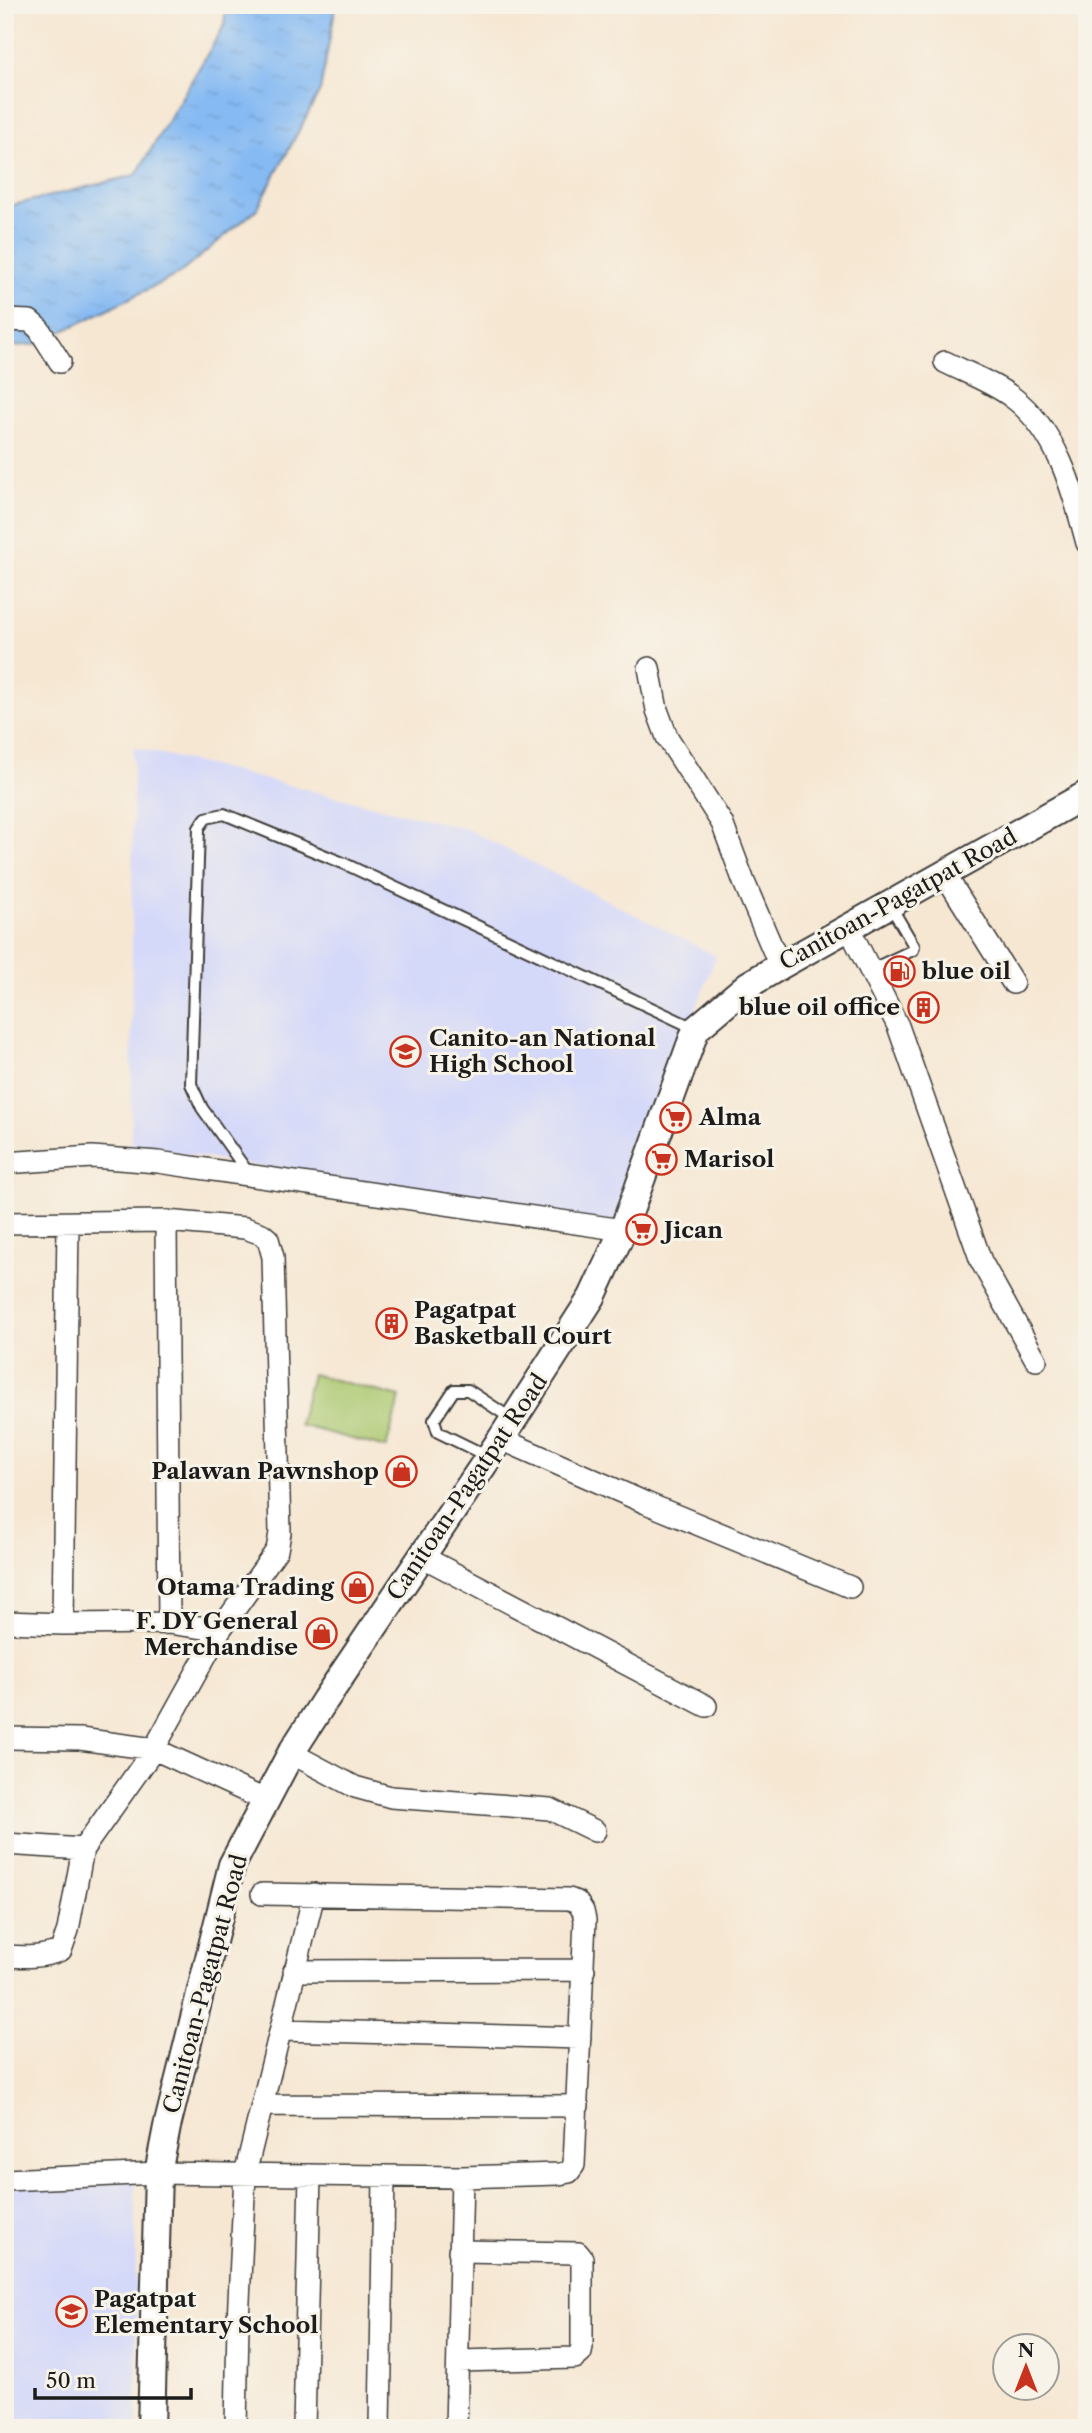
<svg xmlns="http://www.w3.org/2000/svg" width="1092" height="2433" viewBox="0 0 1092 2433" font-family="'Libre Caslon Text',serif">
<defs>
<pattern id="water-ripples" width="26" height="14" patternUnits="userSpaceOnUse" patternTransform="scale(1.75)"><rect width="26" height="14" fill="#85baf3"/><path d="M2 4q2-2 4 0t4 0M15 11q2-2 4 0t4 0" fill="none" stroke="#729fd0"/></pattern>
</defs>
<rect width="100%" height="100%" fill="#f7f3e8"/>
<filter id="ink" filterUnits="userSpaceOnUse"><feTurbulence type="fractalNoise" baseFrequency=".0143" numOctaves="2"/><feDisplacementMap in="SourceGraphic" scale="14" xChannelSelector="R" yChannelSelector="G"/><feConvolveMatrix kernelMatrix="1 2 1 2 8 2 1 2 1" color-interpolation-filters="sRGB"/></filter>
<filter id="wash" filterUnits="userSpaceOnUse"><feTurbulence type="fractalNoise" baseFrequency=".00686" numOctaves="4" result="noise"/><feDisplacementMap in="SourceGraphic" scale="28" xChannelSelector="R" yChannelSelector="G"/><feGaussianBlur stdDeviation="1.57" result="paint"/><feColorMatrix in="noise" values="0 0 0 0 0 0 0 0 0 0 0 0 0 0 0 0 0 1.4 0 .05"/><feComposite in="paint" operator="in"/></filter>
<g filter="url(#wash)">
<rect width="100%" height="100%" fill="#f6e7d3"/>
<path fill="#d4d8f9" d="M133 747 467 829 716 956 614 1226 131 1145Z
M135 2172 137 2428H5V2182Z"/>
<path fill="#abc86f" stroke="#647246" stroke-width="2" d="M312 1374 400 1397 386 1448 299 1425Z"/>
<path fill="url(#water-ripples)" stroke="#506b88" stroke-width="2" d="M226 5H336L320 91 257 209 179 274 37 344 5 347V207L136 175 224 26Z"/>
</g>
<g filter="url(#ink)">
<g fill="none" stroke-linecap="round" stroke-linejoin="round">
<defs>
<path id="service" d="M870 970 913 950 914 946 890 905
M249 1174 202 1108 191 1084 199 828 206 818 224 814 343 863 696 1029
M489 1457 438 1432 434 1420 454 1390H468L512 1419"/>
<path id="minor" d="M5 320 30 321 39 329 60 362
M945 362C967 373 992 382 1012 397 1058 431 1073 491 1087 543
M649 668 657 710 667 737 722 823 744 882 780 966
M944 873 1013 983
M849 928 898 1026 981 1261 1036 1360
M5 1163 92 1157 158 1162 623 1230
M166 1221 169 1623
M5 1223 166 1221 245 1228 262 1234 268 1239 273 1257 280 1533 277 1550 220 1630 154 1749 83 1849 68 1930 61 1950C44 1958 23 1957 5 1956
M501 1439 646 1503 850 1587
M421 1556 706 1706
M5 1622 63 1624 169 1623 220 1630
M63 1624 68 1223
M5 1738 80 1739 154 1749 265 1800
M291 1753 355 1787 391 1797 550 1809 595 1831
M5 1844 83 1849
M294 1971 584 1970
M281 2030 580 2038
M264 2105 578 2106
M5 2180 158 2173 462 2177 559 2174 569 2172 574 2165 585 1920 583 1911 577 1902 569 1899 262 1894
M458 2361 575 2358 581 2353 582 2347V2258L578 2253 459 2251
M236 2428 238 2322 245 2174 314 1894
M304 2428 310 2175
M380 2428 384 2176
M456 2428 462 2177"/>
<path id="tertiary" d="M151 2428 158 2173 167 2127 232 1865 291 1753 325 1700 501 1439 592 1297 623 1230 696 1029 748 985 780 966 1087 794"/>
</defs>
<use href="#service" stroke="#3d3a37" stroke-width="14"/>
<use href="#minor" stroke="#3d3a37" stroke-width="24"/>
<use href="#tertiary" stroke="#3d3a37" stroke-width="30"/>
<use href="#service" stroke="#fff" stroke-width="10"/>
<use href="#minor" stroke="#fff" stroke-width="21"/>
<use href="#tertiary" stroke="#fff" stroke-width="26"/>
</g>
</g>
<defs>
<symbol id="fuel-ring" viewBox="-11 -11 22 22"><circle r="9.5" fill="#f7f3e8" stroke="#c8321e" stroke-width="1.5"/><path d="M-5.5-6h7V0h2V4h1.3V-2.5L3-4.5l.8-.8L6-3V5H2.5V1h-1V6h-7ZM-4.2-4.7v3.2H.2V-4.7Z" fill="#c8321e"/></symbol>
<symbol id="building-ring" viewBox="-11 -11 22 22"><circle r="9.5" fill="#f7f3e8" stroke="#c8321e" stroke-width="1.5"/><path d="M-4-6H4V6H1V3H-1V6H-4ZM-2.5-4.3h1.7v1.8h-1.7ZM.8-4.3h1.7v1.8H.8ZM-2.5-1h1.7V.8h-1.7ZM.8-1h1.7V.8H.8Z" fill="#c8321e"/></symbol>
<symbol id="school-ring" viewBox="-11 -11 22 22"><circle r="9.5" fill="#f7f3e8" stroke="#c8321e" stroke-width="1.5"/><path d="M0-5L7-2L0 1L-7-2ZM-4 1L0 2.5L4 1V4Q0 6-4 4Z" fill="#c8321e"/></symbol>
<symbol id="supermarket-ring" viewBox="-11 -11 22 22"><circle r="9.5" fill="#f7f3e8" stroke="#c8321e" stroke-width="1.5"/><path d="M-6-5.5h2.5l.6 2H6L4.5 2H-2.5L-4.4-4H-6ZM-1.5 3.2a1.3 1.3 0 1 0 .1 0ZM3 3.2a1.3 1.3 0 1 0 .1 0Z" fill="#c8321e"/></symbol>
<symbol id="shop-ring" viewBox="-11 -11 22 22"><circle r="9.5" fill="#f7f3e8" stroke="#c8321e" stroke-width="1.5"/><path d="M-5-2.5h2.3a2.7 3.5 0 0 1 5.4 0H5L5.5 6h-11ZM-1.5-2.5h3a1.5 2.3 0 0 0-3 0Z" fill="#c8321e"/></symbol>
</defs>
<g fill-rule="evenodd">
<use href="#fuel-ring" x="882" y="954" width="35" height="35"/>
<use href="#building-ring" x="906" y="990" width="35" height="35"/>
<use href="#school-ring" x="388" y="1034" width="35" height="35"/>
<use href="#supermarket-ring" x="658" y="1100" width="35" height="35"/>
<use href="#supermarket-ring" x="644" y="1142" width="35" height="35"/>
<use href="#supermarket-ring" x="624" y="1212" width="35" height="35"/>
<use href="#building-ring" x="374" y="1306" width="35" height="35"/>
<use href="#shop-ring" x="384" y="1454" width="35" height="35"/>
<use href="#shop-ring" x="340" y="1570" width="35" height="35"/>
<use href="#shop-ring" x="304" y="1616" width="35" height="35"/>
<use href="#school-ring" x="54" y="2294" width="35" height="35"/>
</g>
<g text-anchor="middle" stroke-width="6" stroke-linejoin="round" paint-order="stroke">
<g font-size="23" fill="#1c1c1c" stroke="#f7f3e8">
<text transform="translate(898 899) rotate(-29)" y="8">Canitoan-Pagatpat Road</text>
<text transform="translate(467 1487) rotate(-56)" y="8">Canitoan-Pagatpat Road</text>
<text transform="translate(205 1984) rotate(-75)" y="8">Canitoan-Pagatpat Road</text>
</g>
<g font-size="23" font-weight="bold" fill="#1c1c1c" stroke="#f7f3e8" text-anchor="start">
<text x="922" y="979">blue oil</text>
<text x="900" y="1015" text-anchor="end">blue oil office</text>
<text x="429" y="1046">Canito-an National<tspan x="429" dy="26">High School</tspan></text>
<text x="699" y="1125">Alma</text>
<text x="684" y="1167">Marisol</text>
<text x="664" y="1238">Jican</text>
<text x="414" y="1318">Pagatpat<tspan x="414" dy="26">Basketball Court</tspan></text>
<text x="379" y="1479" text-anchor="end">Palawan Pawnshop</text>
<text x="334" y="1595" text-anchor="end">Otama Trading</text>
<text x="298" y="1629" text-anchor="end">F. DY General<tspan x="298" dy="26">Merchandise</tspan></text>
<text x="94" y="2307">Pagatpat<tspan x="94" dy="26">Elementary School</tspan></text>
</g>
</g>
<rect width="1092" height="2433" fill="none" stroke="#f7f3e8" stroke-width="28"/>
<g transform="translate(1026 2367)"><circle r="33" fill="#f7f3e8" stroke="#9f9d96" stroke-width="2"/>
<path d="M0-5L12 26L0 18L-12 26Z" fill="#c8321e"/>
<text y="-10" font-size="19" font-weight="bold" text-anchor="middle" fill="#1c1c1c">N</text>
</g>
<path d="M35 2388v10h156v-10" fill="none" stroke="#1c1c1c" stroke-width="3.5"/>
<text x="46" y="2388" font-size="21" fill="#1c1c1c" stroke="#f7f3e8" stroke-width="5" paint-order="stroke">50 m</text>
</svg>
